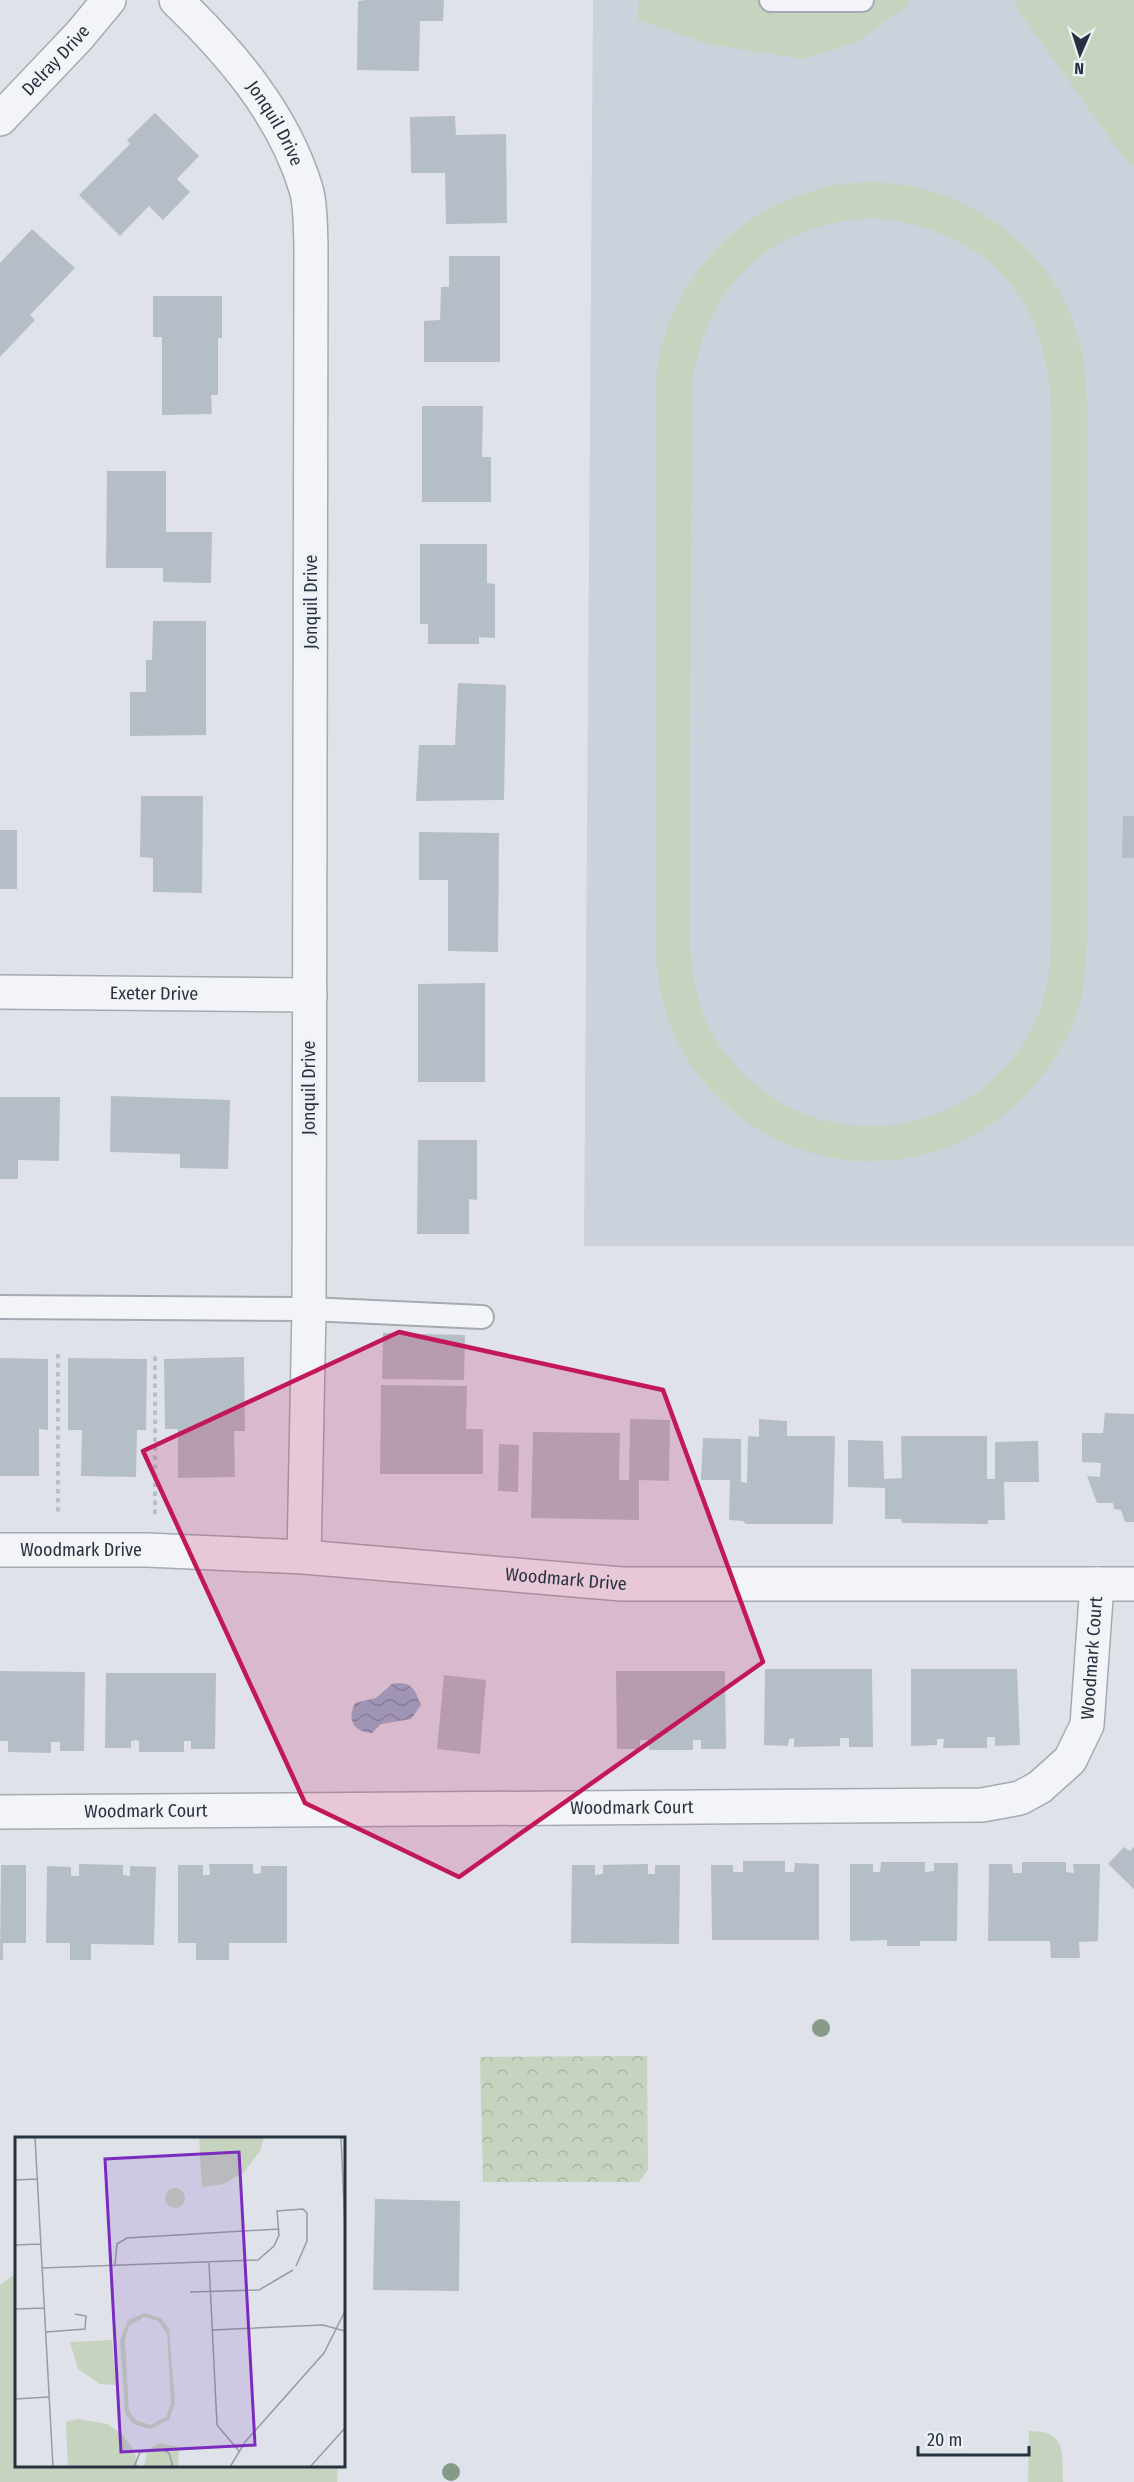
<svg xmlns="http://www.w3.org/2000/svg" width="1134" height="2482" viewBox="0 0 1134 2482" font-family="'Fira Sans Condensed',sans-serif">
<defs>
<pattern id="park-crowns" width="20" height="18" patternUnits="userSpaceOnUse" patternTransform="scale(1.5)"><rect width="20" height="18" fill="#c5d3bf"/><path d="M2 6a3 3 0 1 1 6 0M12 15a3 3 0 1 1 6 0" fill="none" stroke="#a9b6a5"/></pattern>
<pattern id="water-waves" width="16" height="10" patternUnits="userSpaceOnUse" patternTransform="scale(1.5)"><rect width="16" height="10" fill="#97b3cb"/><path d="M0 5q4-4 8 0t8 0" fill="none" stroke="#7b92a6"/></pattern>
</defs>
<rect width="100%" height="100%" fill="#dfe3e9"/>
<path fill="#ccd2db" d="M593 0H1134V1246H584Z"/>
<path fill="#c5d3bf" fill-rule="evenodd" d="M639 0H910L908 5 856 43 802 59 708 44 637 20Z
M1016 0H1134V167L1126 161 1018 10Z
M878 182C890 184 903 184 914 187 988 203 1053 257 1076 330 1084 354 1086 378 1087 402V945C1085 970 1084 997 1074 1021 1004 1190 784 1212 685 1056 665 1024 658 986 655 948V393C656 379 657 365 660 352 681 265 749 201 836 185 850 182 864 183 878 182ZM874 218C985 230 1044 292 1051 403V945C1050 967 1048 988 1041 1008 987 1150 797 1168 716 1040 699 1013 693 981 690 949L691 393C703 286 767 224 874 218Z
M16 2273V2466H338L337 2482H0V2285Z
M1029 2431C1067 2431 1062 2451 1063 2482H1028Z"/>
<path fill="url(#park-crowns)" d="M647 2056 648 2170 639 2182H483L480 2057Z"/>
<path fill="url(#water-waves)" d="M399 1683C415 1684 415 1692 421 1705L411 1719 381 1724 372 1733C353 1732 347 1719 355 1703L376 1698 392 1684Z"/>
<path fill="#b5bdc6" d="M367 0H444L443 21H420L419 71 357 70 358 1Z
M155 113 199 156 177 179 190 192 163 220 149 206 120 236 79 195 130 144 127 140Z
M455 116 456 135 506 134 507 223 446 224 445 173H411L410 117Z
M32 229 75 268 30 315 35 320 0 357V263Z
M449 256H500V362H424V321L440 320 441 287H449Z
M153 296H222V338H218V395H211L212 414 162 415V337H153Z
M422 406H483L482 457H491V502H422Z
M107 471H166V532H212L211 583 163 582V568H106Z
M420 544H487V583L495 584V638L479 637V644H428V624H420Z
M153 621H206V735L130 736V692H146V660H152Z
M458 683 506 685 504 800 416 801 419 745H455Z
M141 796H203L202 893 153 892V858L140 857Z
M1123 816H1134V858H1122Z
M0 830H17V889H0Z
M419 832 499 833 498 952 448 951V880H419Z
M485 983V1082H418V984Z
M111 1096 230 1100 228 1169 180 1168V1154L110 1152Z
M0 1097H60L59 1161 18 1160V1179H0Z
M418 1140H477V1200L469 1199V1234H417Z
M383 1333 465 1335 464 1380 382 1379Z
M244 1357 245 1431H234L235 1477 178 1478V1429H165L164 1359Z
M0 1358 48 1359V1430L39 1429V1476H0Z
M68 1358 147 1359 146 1430H137L136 1477 81 1476 82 1430H68Z
M381 1385 467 1386 466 1429H483V1474H380Z
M1105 1413 1134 1414V1522H1125L1121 1510 1114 1509 1113 1503H1097L1087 1476 1100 1477 1101 1463 1082 1462V1433H1103Z
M630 1419 670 1420 669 1481 639 1480V1520L531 1518 533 1432 620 1433 619 1480H629Z
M759 1419 787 1421V1436H835L833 1524H746L743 1521 729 1520 730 1480H701L703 1438 741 1439V1482L747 1483 748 1436 759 1437Z
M901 1436H987V1479H995V1442L1038 1441 1039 1482H1004L1005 1520H988V1524L902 1523 901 1519H885V1488L848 1487V1440L883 1441 884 1479 902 1478Z
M499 1444 519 1445 518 1492 498 1491Z
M765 1669H872L873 1747H849V1738H840V1746L794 1747V1738L789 1739 788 1746 764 1745Z
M911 1669H1017L1020 1745 995 1746V1737H987V1748H943L944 1739H937V1745L911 1746Z
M0 1671 85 1672 84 1751H60V1742H51V1753L8 1752V1741H0Z
M616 1671H725L726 1749H701V1740H693V1750H649V1740H640V1749H617Z
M106 1673H216L215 1749H191V1741H184V1752H139V1741L136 1740 131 1741V1748H105Z
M444 1675 486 1680 480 1754 437 1749Z
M1124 1847 1130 1851 1134 1847V1889L1108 1864Z
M743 1861H785V1872H794L795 1863 819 1864V1940H712L711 1865H733V1872H743Z
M881 1862H925V1872L934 1871V1863H958L957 1941H920V1946H887V1940L850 1941V1864H873V1872H880Z
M1022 1862H1066V1872L1074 1873 1073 1864H1100L1098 1941 1079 1942 1080 1958H1051L1050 1941H988L989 1864H1012L1013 1873H1022Z
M79 1864 123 1865V1875L130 1876V1866L156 1867 154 1945 91 1944V1960H70V1943H46L47 1866 71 1867V1876H79Z
M209 1864H253V1873L257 1874 261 1873V1866H287V1943H229V1960H196V1943H178V1865H203V1875H210Z
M648 1864V1874H655V1865H680L679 1944 571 1943 572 1865H595V1875L603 1874V1865Z
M1 1865H26V1943H3V1960H0Z
M375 2199 460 2201 459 2291 373 2290Z"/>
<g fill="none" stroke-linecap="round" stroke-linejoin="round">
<defs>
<path id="lane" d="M771 0H862
M0 1307 309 1309 482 1317"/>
<g id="street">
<path id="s1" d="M176 0C231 53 284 115 306 189 311 205 310 227 311 244L309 1309 304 1557"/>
<path id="s2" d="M0 119 79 36 109 0"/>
<path id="s3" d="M0 992 310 995"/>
<path id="s4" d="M0 1550H147L304 1557 622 1584H1134"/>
<path id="s5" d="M0 1812 982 1805 1020 1798 1040 1787 1070 1760 1087 1725 1097 1584"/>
</g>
</defs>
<use href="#lane" stroke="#a4aab3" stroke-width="26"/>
<use href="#street" stroke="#a4aab3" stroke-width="36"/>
<path stroke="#b9bec4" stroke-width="4" stroke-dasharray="4.5 4.5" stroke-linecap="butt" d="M58 1354V1514
M155 1514V1355"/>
<use href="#lane" stroke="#f2f4f7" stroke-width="22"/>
<use href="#street" stroke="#f2f4f7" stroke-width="33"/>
</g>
<g fill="#869a85">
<circle cx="821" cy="2028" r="9"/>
<circle cx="451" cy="2472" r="9"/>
</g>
<path fill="#c2185b" fill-opacity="0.2" stroke="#c2185b" stroke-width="4.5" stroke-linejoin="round" d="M399 1332 663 1390 763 1662 459 1877 305 1803 143 1451Z"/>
<g text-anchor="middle" stroke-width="6" stroke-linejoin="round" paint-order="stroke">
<g font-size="18" fill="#273241" stroke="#eef2f6">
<text dy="6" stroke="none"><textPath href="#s2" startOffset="81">Delray Drive</textPath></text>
<text dy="6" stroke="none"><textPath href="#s1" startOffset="159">Jonquil Drive</textPath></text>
<text transform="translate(311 602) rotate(-90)" y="6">Jonquil Drive</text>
<text dy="6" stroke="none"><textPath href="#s3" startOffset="154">Exeter Drive</textPath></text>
<text transform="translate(309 1088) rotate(-90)" y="6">Jonquil Drive</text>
<text dy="6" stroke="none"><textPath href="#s4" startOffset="81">Woodmark Drive</textPath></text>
<text dy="6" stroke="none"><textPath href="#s4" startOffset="567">Woodmark Drive</textPath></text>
<text dy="6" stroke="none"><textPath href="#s5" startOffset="1190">Woodmark Court</textPath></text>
<text dy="6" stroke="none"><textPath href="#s5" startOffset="632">Woodmark Court</textPath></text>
<text dy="6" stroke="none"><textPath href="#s5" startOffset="146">Woodmark Court</textPath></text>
</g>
</g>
<g transform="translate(15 2137)">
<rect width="330" height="330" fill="#dfe3e9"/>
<path d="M184 0H249L245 14 230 34 209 47 187 50ZM129 176 146 181 154 192 160 266 154 283 135 292 118 287 110 276 105 203 113 183ZM129 180 143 184 152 197 156 266 151 280 135 288 121 283 114 274 110 203 114 189ZM97 203 101 248 85 247 63 232 55 205ZM63 282 92 287 106 296 119 313 123 330H53L51 285ZM145 306 164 310 163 330H129L132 313Z" fill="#c5d3bf" fill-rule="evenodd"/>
<path d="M150 61a10 10 0 1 1 20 0a10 10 0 1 1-20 0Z" fill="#c5d3bf"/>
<path fill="none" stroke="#959ca6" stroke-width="1.5" d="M20 0 38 330M326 0 330 90M0 43 22 42M0 108 26 107M194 126 202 288 224 314M100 128 102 107 112 101 264 92M27 131 243 123 259 109 264 98 262 74 288 72 292 76V104L281 129M175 155 244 153 278 133M0 172 30 171M197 193 308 188 330 194M31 195 70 192 71 179 60 177M0 262 34 260M119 330 125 315 148 313 154 316 158 330M215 330 230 305 309 216 330 174M295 330 330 291"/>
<path fill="#7b2cbf" fill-opacity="0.15" stroke="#7b2cbf" stroke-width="3" d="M224 15 240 308 106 315 90 22Z"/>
<rect width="330" height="330" fill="none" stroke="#273241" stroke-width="3"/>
</g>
<g transform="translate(1080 54) rotate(183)" stroke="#eef2f6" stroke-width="4.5" paint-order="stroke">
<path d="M0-4.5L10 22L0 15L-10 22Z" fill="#273241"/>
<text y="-9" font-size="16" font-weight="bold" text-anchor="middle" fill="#273241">N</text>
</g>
<path d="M918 2446v9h111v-9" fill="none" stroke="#273241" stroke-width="3"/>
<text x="927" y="2446" font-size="18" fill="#273241" stroke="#eef2f6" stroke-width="4.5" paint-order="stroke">20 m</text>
</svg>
